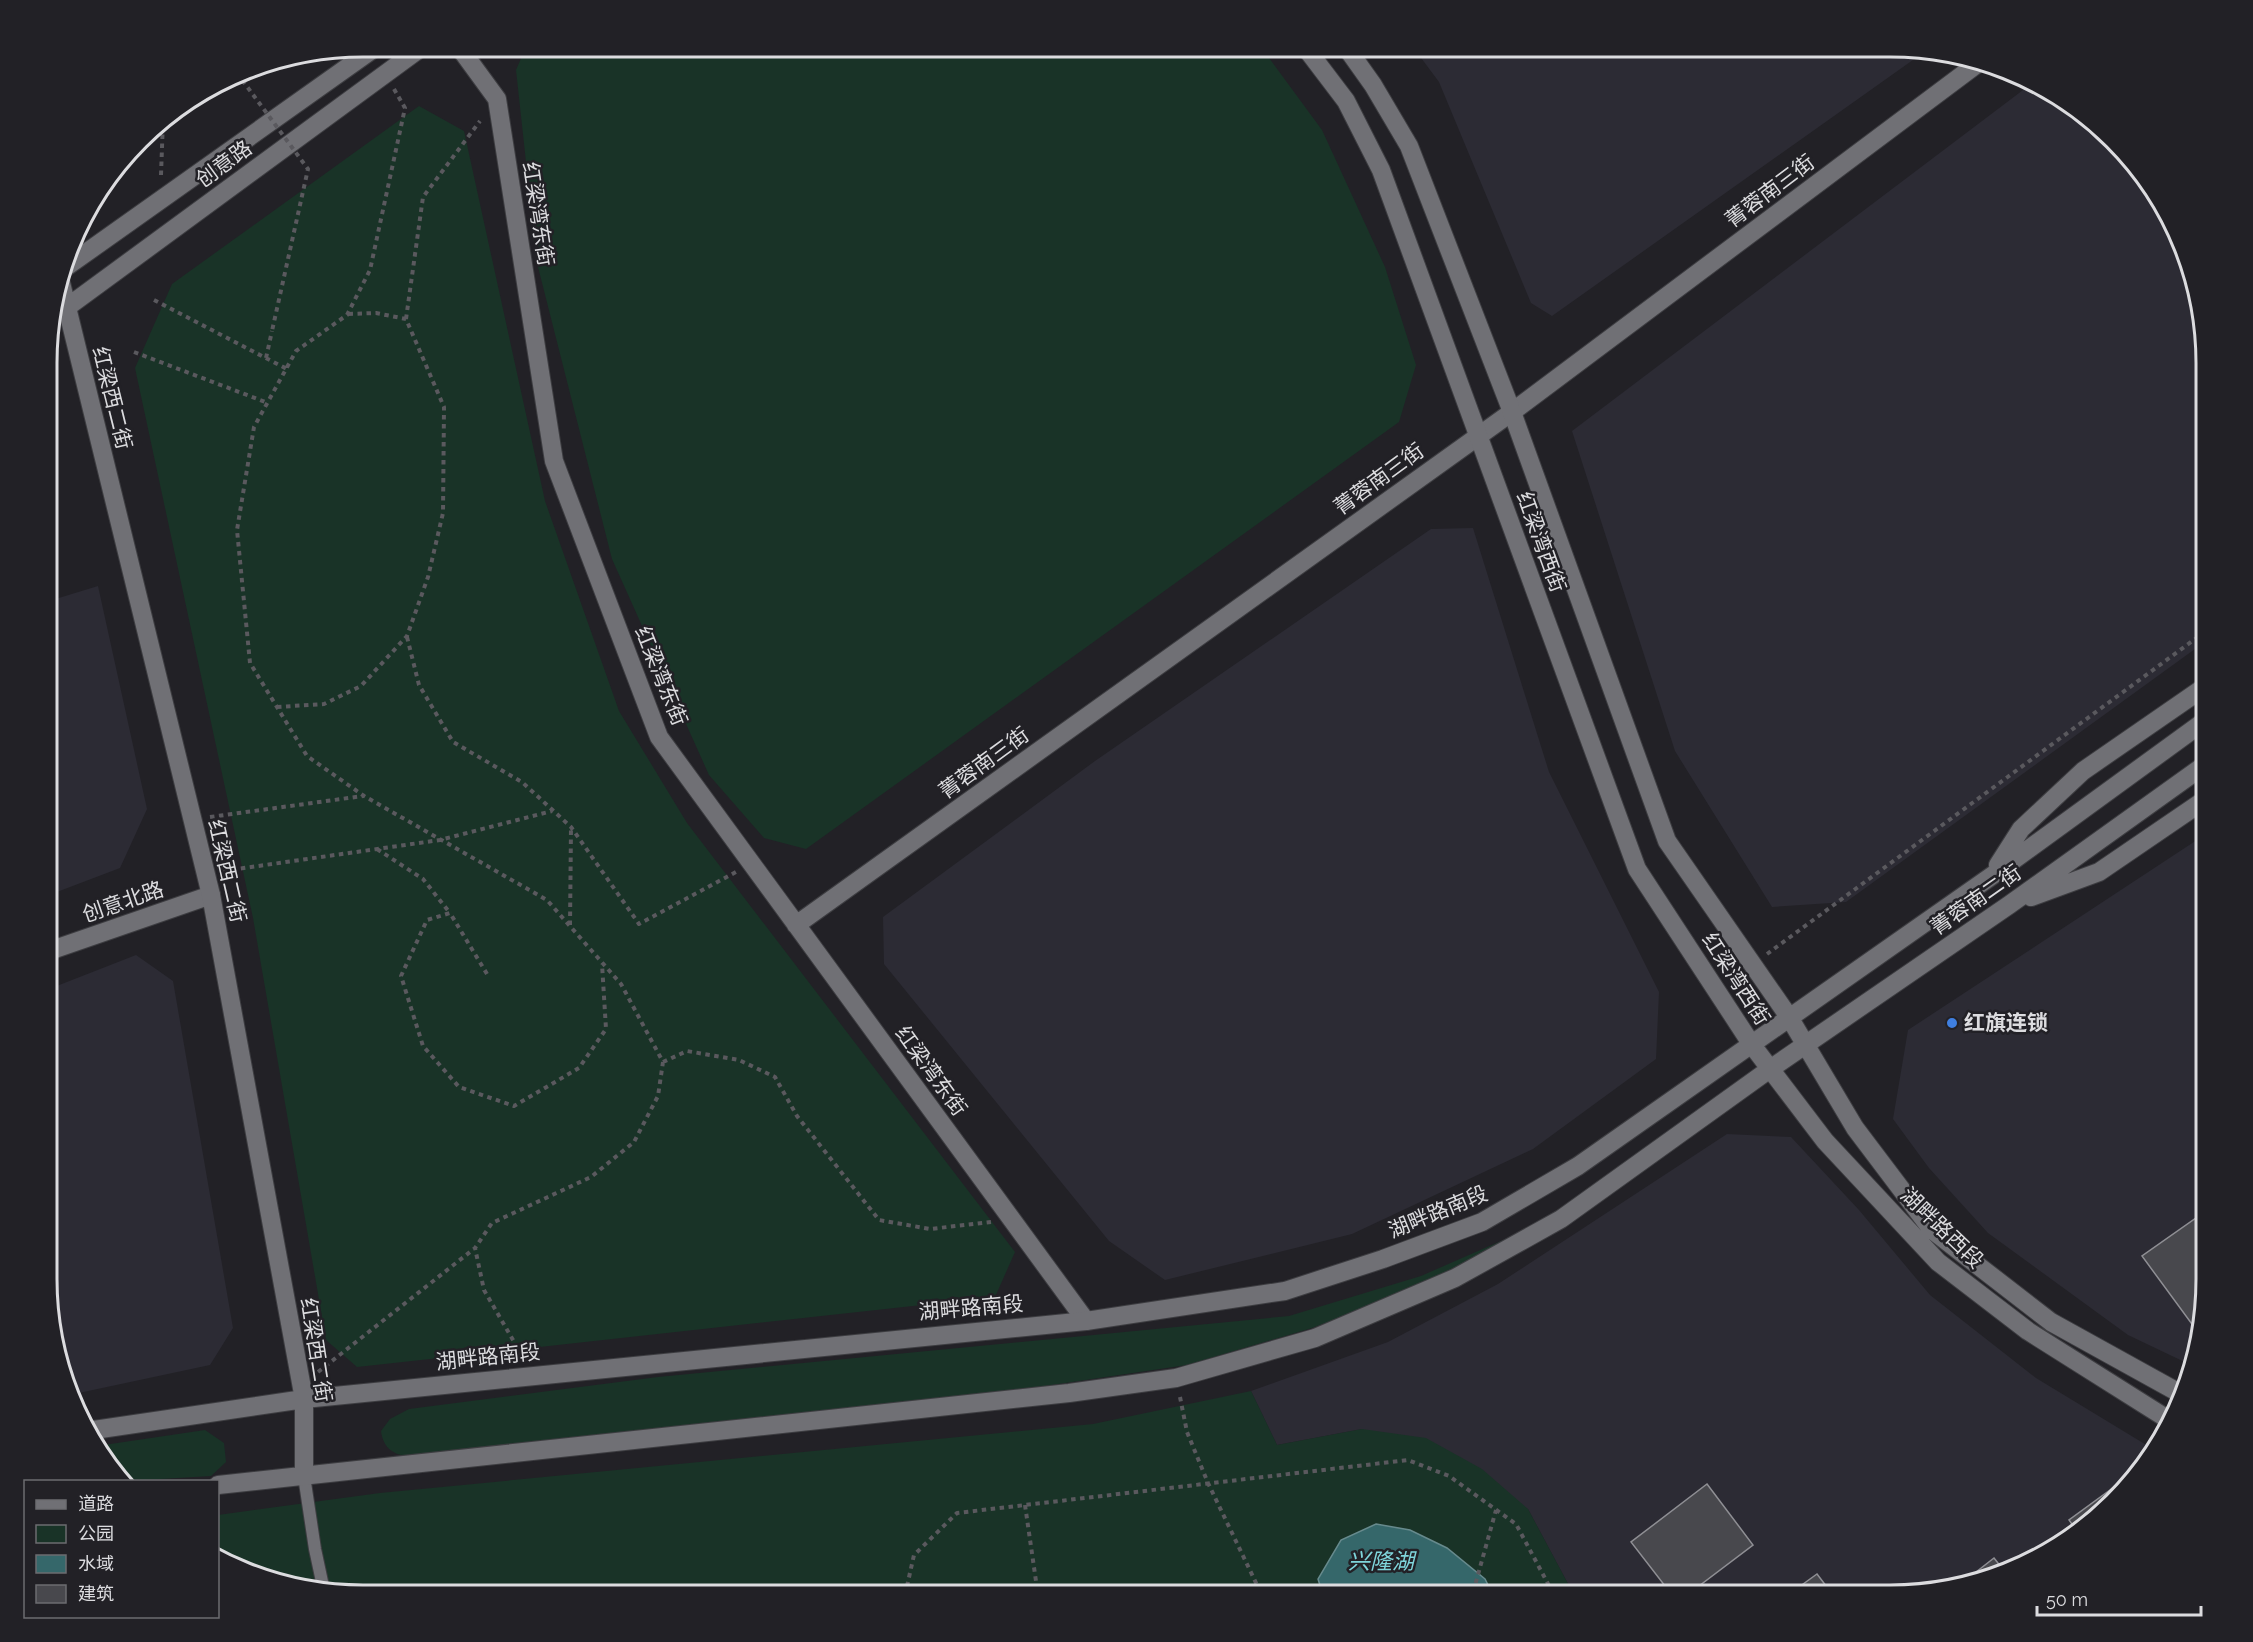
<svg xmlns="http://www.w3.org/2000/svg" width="2253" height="1642" viewBox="0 0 2253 1642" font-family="Raleway,'Noto Sans SC',sans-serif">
<rect width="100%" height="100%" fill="#222126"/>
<path fill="#2c2b34" d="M1413 47H1911L1927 50 1552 316 1531 303 1439 82Z
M2031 84 2083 112 2141 170 2174 222 2206 342V641L1846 902 1772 907 1675 751 1572 431Z
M1473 528 1549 772 1659 992 1656 1059 1533 1149 1352 1234 1165 1280 1109 1241 884 964 883 917 1095 761 1431 529Z
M98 586 147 809 120 868 49 895V601Z
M2206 834V1300L2193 1366 2128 1335 1988 1233 1929 1168 1893 1119 1908 1030Z
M136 955 173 981 233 1328 210 1365 74 1394 49 1320V989Z
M1727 1134 1791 1137 1859 1210 1930 1295 2036 1378 2153 1449 2141 1472 2099 1517 2031 1563 1972 1585 1891 1595H1574L1528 1509 1362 1429 1277 1445 1251 1391 1388 1342 1498 1284Z"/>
<path fill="#193327" d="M526 47H1261L1322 130 1385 267 1416 365 1399 422 806 849 764 838 709 775 612 559 537 263 516 70Z
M419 106 464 131 545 501 619 711 687 823 1015 1252 995 1297 357 1367 326 1340 253 918 135 368 172 284Z
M1535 1226 1423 1286 1312 1328 1187 1365 977 1396 411 1456C394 1456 383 1448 381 1431L390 1419 409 1409 658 1377 1289 1316 1421 1276Z
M1251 1391 1277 1445 1362 1429 1426 1438 1482 1469 1528 1509 1574 1595H342L261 1579 218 1555V1515L380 1493 1093 1424Z
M205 1430 224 1443 226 1462 211 1476 127 1481 97 1446Z"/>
<path fill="#35676a" stroke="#678a8d" stroke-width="1.5" d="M1376 1524 1410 1530 1447 1548 1485 1579 1493 1595H1323L1318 1579 1341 1540Z"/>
<path fill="#48484d" stroke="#8f8f94" stroke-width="1.5" d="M2206 1211V1300L2200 1329 2197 1331 2142 1256Z
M2121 1482 2126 1488 2099 1517 2077 1531 2069 1520Z
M1707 1484 1753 1545 1687 1595H1672L1631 1542Z
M1994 1558 2005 1572 1972 1585 1957 1587Z
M1817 1574 1833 1595H1788Z"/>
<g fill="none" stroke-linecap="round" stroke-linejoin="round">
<defs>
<path id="lane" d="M304 1476 315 1549 324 1591"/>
<path id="street" d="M459 47 497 99 554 461 659 737 1086 1321
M796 925 1512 412 1981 61
M49 951 211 895"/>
<path id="secondary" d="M1305 47 1346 101 1381 170 1637 869 1752 1045 1825 1141 1938 1262 2028 1331 2169 1420
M1346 47 1373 85 1409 146 1512 412 1667 841 1789 1017 1855 1128 1932 1230 2051 1322 2183 1395
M66 267 376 47
M61 283 211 895 304 1399V1476
M51 315 66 308 422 47
M1998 865 2021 829 2083 771 2206 686
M2031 897 2099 872 2206 799
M87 1431 304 1399 1086 1321 1285 1291 1383 1259 1482 1222 1578 1166 1993 875 2206 720
M218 1485 1069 1393 1176 1378 1315 1338 1455 1278 1561 1219 1770 1069 2009 905 2206 764"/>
</defs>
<use href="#lane" stroke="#3d3d41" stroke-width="14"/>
<use href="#street" stroke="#3d3d41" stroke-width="20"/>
<use href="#secondary" stroke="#3d3d41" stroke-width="20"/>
<path stroke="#5a595e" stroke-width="4" stroke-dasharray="4.5 4.5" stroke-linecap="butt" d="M394 89 405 108 370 270 347 315 296 351 254 427 237 530 250 663 307 756 364 796 547 900 621 984 663 1062 658 1096 634 1142 591 1177 492 1223 475 1248 484 1290 524 1359
M161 175 163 120
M154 300 287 369
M406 319 423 197 480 121
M134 352 268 403
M266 358 272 331
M407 637 419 685 453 742 522 782 571 827 639 924 736 872
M277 707 324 704 361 686 407 636 428 577 443 513 444 407 406 319 376 313 348 314
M210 817 363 796
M377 849 423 879 450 913
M223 871 440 840 552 811
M570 925 571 828
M1767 954 2206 631
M487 974 450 913 427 920 401 976 423 1046 459 1087 514 1106 579 1068 606 1029 602 964
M663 1062 687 1051 739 1060 775 1077 797 1116 879 1220 930 1229 991 1222
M318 1372 475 1248
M1180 1397 1187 1432 1208 1483 1258 1587
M1025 1505 1038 1595
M905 1595 914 1555 957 1513 1408 1460 1449 1476 1516 1524 1554 1595
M1430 1595 1439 1586 1474 1589 1496 1510"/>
<use href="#lane" stroke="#707075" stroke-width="12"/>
<use href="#street" stroke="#707075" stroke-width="18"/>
<use href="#secondary" stroke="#707075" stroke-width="18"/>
<path stroke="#5a595e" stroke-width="4" stroke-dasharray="4.5 4.5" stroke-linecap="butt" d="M237 73 308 169 272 331"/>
</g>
<circle fill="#3f7fe0" stroke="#222126" stroke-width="2" cx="1952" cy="1023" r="6"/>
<g text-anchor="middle" stroke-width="5" stroke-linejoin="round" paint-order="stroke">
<g font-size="21" fill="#dcdcdf" stroke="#222126">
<text transform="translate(224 164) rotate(-36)" y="7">创意路</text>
<text transform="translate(1770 191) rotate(-37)" y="7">菁蓉南三街</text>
<text transform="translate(538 214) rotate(81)" y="7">红梁湾东街</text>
<text transform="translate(112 398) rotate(76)" y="7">红梁西二街</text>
<text transform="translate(1379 479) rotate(-36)" y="7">菁蓉南三街</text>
<text transform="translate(1541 542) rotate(70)" y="7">红梁湾西街</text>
<text transform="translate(661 676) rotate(68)" y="7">红梁湾东街</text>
<text transform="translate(984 763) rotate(-36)" y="7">菁蓉南三街</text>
<text transform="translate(227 871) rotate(77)" y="7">红梁西二街</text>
<text transform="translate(1976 900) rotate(-35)" y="7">菁蓉南二街</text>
<text transform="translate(123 902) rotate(-19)" y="7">创意北路</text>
<text transform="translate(1736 979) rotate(57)" y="7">红梁湾西街</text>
<text transform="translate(931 1071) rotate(54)" y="7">红梁湾东街</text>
<text transform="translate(1438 1212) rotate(-22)" y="7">湖畔路南段</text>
<text transform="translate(1942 1228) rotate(44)" y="7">湖畔路西段</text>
<text transform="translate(971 1308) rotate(-5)" y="7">湖畔路南段</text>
<text transform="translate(316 1350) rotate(81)" y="7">红梁西二街</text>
<text transform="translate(488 1357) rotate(-6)" y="7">湖畔路南段</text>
</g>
<g font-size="21" font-weight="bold" fill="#dcdcdf" stroke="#222126" text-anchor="start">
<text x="1964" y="1030">红旗连锁</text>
</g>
<g font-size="22" font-style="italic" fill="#7fd5db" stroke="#222126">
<text x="1381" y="1569">兴隆湖</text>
</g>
</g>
<path d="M0 0H2253V1642H0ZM363 57H1890A306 306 0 0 1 2196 363V1279A306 306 0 0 1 1890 1585H363A306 306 0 0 1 57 1279V363A306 306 0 0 1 363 57Z" fill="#222126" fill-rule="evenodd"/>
<path fill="none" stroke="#dcdcdf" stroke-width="3" d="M363 57H1890A306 306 0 0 1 2196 363V1279A306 306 0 0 1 1890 1585H363A306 306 0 0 1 57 1279V363A306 306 0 0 1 363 57Z"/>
<rect x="24" y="1480" width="195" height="138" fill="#222126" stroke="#6c6c70" stroke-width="1.5"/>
<rect x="36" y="1500" width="30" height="9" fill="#707075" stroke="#6c6c70" stroke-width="1.5"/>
<text x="78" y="1510" font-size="18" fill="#dcdcdf">道路</text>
<rect x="36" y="1525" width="30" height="18" fill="#193327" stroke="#6c6c70" stroke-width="1.5"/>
<text x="78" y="1540" font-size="18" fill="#dcdcdf">公园</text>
<rect x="36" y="1555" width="30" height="18" fill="#35676a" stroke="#6c6c70" stroke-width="1.5"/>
<text x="78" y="1570" font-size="18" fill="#dcdcdf">水域</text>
<rect x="36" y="1585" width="30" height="18" fill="#48484d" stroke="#6c6c70" stroke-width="1.5"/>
<text x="78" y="1600" font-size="18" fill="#dcdcdf">建筑</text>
<path d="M2037 1606v9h164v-9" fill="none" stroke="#dcdcdf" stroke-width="3"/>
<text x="2046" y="1606" font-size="18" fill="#dcdcdf" stroke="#222126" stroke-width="4.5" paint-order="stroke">50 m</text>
</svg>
